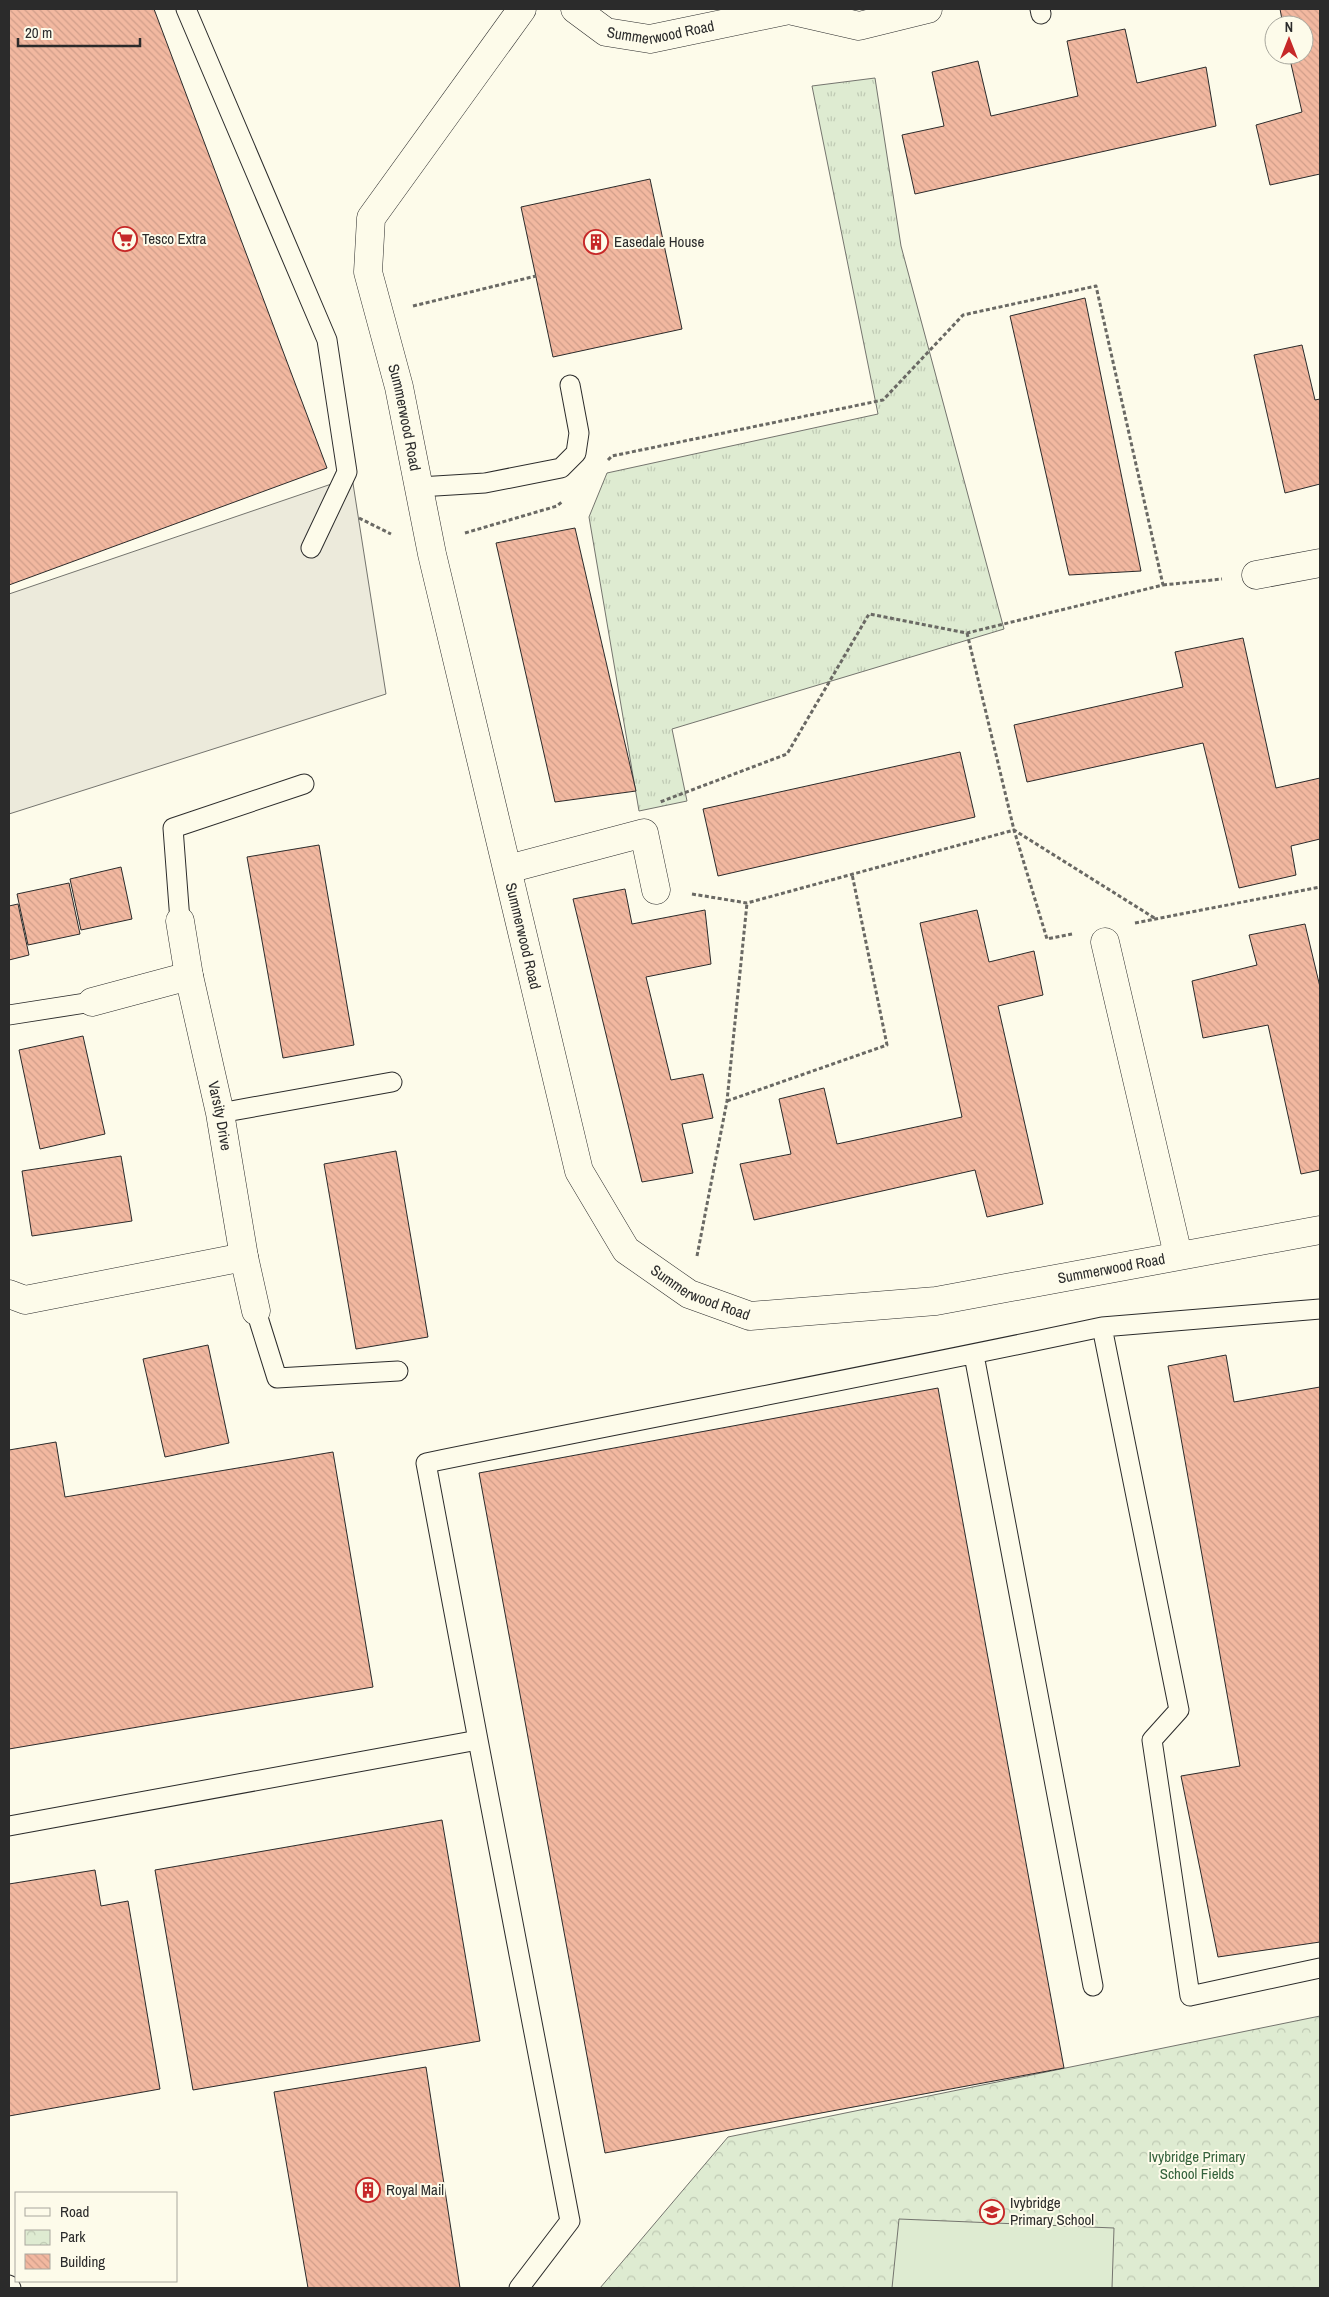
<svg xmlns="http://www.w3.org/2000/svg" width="1329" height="2297" viewBox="0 0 1329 2297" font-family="'Archivo Narrow',sans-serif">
<defs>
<pattern id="grass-tufts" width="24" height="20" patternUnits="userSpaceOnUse" patternTransform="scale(1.25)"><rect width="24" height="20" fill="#deebd1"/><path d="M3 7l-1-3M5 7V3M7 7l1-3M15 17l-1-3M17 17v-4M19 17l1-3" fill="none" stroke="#bfcab4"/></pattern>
<pattern id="park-crowns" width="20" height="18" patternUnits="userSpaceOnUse" patternTransform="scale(1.25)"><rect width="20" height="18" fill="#deebd1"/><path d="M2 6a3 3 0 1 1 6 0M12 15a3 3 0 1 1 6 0" fill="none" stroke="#bfcab4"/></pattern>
<pattern id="building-back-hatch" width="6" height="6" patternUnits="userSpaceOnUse" patternTransform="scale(1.25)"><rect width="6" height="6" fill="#f2b8a0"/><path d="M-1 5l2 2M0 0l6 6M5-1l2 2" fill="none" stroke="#d09e8a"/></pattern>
</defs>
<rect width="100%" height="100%" fill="#fdfbea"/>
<path fill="url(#grass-tufts)" stroke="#74746e" d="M875 78 901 246 1004 629 672 729 687 801 639 811 589 517 607 473 878 414 812 86Z"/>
<path fill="url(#park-crowns)" stroke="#74746e" d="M1320 2016V2288H600L728 2137Z"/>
<path fill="#deebd1" stroke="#74746e" d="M899 2219 1114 2228 1112 2288H892Z"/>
<path fill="#eceadb" stroke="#74746e" d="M352 477 386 694 9 814V594Z"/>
<path fill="url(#building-back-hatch)" stroke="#2b2b2b" d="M9 9H154L327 468 9 585Z
M1280 9H1320V174L1270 185 1256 125 1302 112 1289 55H1304V25H1283Z
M1125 29 1137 83 1206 67 1216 126 915 194 902 135 944 126 932 72 978 61 991 116 1078 96 1067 41Z
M650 179 682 329 553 357 521 207Z
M1085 298 1141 571 1069 575 1010 316Z
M1302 345 1315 400 1320 399V484L1285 493 1254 355Z
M575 528 636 791 555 802 496 543Z
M1243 638 1276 788 1320 778V839L1291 846 1296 875 1239 888 1203 743 1027 782 1014 725 1183 687 1175 652Z
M960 752 975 817 718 876 703 809Z
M319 845 354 1045 283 1058 247 857Z
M121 867 132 919 81 930 70 879Z
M69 883 80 934 28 945 17 894Z
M625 889 632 924 705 910 711 964 646 977 671 1080 703 1074 713 1118 682 1124 693 1173 642 1182 573 899Z
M18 904 29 955 9 960V906Z
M977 910 989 962 1034 951 1043 995 998 1006 1043 1204 987 1217 975 1170 754 1220 740 1164 791 1154 779 1099 824 1088 837 1144 962 1117 920 923Z
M1305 924 1320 987V1170L1301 1174 1268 1025 1203 1038 1192 981 1257 965 1249 935Z
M83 1036 105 1134 40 1149 19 1050Z
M396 1151 428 1337 356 1349 324 1164Z
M121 1156 132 1221 32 1236 22 1171Z
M208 1345 229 1443 165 1457 143 1359Z
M1226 1355 1234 1402 1320 1387V1942L1218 1957 1181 1776 1240 1766 1168 1366Z
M938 1388 1064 2068 605 2153 479 1473Z
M56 1442 65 1497 333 1452 373 1687 9 1749V1450Z
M442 1820 480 2041 193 2090 155 1870Z
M95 1870 101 1906 128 1901 160 2089 9 2116V1884Z
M426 2067 460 2288H308L274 2092Z"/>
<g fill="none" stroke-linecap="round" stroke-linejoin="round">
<defs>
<path id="lane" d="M186 9 327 340 347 472 311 548
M1040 9 1041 14
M419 487 485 483 561 468 576 453 579 433 570 385
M180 921 173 828 304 784
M9 1015 92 1002
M220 1113 392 1082
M1320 1309 1102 1327 1179 1710 1152 1740 1190 1996 1320 1968
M256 1311 277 1378 398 1371
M974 1355 1093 1986
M478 1740 570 2221 519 2288
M9 1826 478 1740 426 1463C651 1417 877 1375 1102 1327
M9 2285 11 2288"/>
<g id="street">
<path id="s1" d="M522 9 371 218 368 272 399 387 432 554 579 1171 626 1250 689 1294 750 1316 936 1301 1320 1230"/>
<path id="s2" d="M575 9 606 32 650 39 789 10 859 26 928 9"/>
<path d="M1256 575 1320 563"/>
<path d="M508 869 644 833 656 890"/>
<path id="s3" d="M180 921 189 976 220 1113 244 1257"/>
<path d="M1105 942 1178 1255"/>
<path d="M92 1002 189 976"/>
<path d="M9 1294 25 1300 244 1257 256 1311"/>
</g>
</defs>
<use href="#lane" stroke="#2b2b2b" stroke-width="21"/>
<use href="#street" stroke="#2b2b2b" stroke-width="29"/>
<path stroke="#6a6964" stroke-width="3" stroke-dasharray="4 2.5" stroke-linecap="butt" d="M413 306 536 276
M608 460 612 456 883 400 963 315 1096 286 1163 585 967 633 869 614 787 754 660 802
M359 518 391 534
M465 533 557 506 563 501
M1163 585 1222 579
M967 633 1014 830 1047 939 1072 934
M692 894 747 903 1014 830 1156 919
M1135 923 1320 887
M727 1101 887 1045 852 874
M697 1256 727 1101 747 903"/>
<use href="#lane" stroke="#fdfbea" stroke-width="19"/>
<use href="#street" stroke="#fdfbea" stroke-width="28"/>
</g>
<defs>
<symbol id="supermarket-ring" viewBox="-11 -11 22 22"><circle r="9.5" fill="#fdfbea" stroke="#c62828" stroke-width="1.5"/><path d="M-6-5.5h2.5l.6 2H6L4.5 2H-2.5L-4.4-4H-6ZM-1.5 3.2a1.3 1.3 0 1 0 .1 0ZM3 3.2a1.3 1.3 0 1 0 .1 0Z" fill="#c62828"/></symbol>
<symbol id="building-ring" viewBox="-11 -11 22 22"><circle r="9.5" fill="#fdfbea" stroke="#c62828" stroke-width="1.5"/><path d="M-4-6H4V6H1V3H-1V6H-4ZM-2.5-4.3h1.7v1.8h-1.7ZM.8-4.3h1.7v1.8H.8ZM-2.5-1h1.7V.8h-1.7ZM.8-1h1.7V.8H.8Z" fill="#c62828"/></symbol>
<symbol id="school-ring" viewBox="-11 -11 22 22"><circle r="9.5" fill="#fdfbea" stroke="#c62828" stroke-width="1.5"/><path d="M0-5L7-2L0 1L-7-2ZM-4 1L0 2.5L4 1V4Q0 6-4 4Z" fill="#c62828"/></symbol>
</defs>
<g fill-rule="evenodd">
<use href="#supermarket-ring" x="111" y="225" width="28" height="28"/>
<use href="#building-ring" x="582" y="228" width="28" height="28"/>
<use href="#building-ring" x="354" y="2176" width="28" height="28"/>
<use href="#school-ring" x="978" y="2198" width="28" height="28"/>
</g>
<g text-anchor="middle" stroke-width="4" stroke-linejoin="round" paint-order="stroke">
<g font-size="15" fill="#2b2b2b" stroke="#fdfbea">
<text dy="5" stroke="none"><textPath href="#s2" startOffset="94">Summerwood Road</textPath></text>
<text dy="5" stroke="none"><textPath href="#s1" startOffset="462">Summerwood Road</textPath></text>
<text dy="5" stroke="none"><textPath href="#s1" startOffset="994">Summerwood Road</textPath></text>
<text dy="5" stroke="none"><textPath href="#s3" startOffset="199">Varsity Drive</textPath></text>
<text dy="5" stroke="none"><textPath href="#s1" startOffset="1834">Summerwood Road</textPath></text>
<text dy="5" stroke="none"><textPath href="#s1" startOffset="1414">Summerwood Road</textPath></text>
</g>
<g font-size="15" fill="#2b2b2b" stroke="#fdfbea" text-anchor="start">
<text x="142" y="244">Tesco Extra</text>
<text x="614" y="247">Easedale House</text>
<text x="386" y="2195">Royal Mail</text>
<text x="1010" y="2208">Ivybridge<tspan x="1010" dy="17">Primary School</tspan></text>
</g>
<g font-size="15" fill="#34623c" stroke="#fdfbea">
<text x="1197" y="2162">Ivybridge Primary<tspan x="1197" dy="17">School Fields</tspan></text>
</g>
</g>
<rect width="1329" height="2297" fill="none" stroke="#2b2b2b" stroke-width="20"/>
<rect x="15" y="2192" width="162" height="90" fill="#fdfbea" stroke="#a9a89e"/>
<rect x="25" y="2208" width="25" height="8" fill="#fdfbea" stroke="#a9a89e"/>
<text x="60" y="2217" font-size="15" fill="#2b2b2b">Road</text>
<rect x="25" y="2230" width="25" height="15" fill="url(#park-crowns)" stroke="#a9a89e"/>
<text x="60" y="2242" font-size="15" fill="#2b2b2b">Park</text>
<rect x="25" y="2254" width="25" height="15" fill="url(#building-back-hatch)" stroke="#a9a89e"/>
<text x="60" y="2267" font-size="15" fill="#2b2b2b">Building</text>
<g transform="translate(1289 40)"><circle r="24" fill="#fdfbea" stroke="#a9a89e"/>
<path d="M0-4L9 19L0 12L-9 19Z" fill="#c62828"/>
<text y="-8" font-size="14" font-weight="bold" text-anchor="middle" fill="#2b2b2b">N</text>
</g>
<path d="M18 38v8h122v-8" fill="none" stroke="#2b2b2b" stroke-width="2.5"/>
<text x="25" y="38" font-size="15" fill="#2b2b2b" stroke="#fdfbea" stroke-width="4" paint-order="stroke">20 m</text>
</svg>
